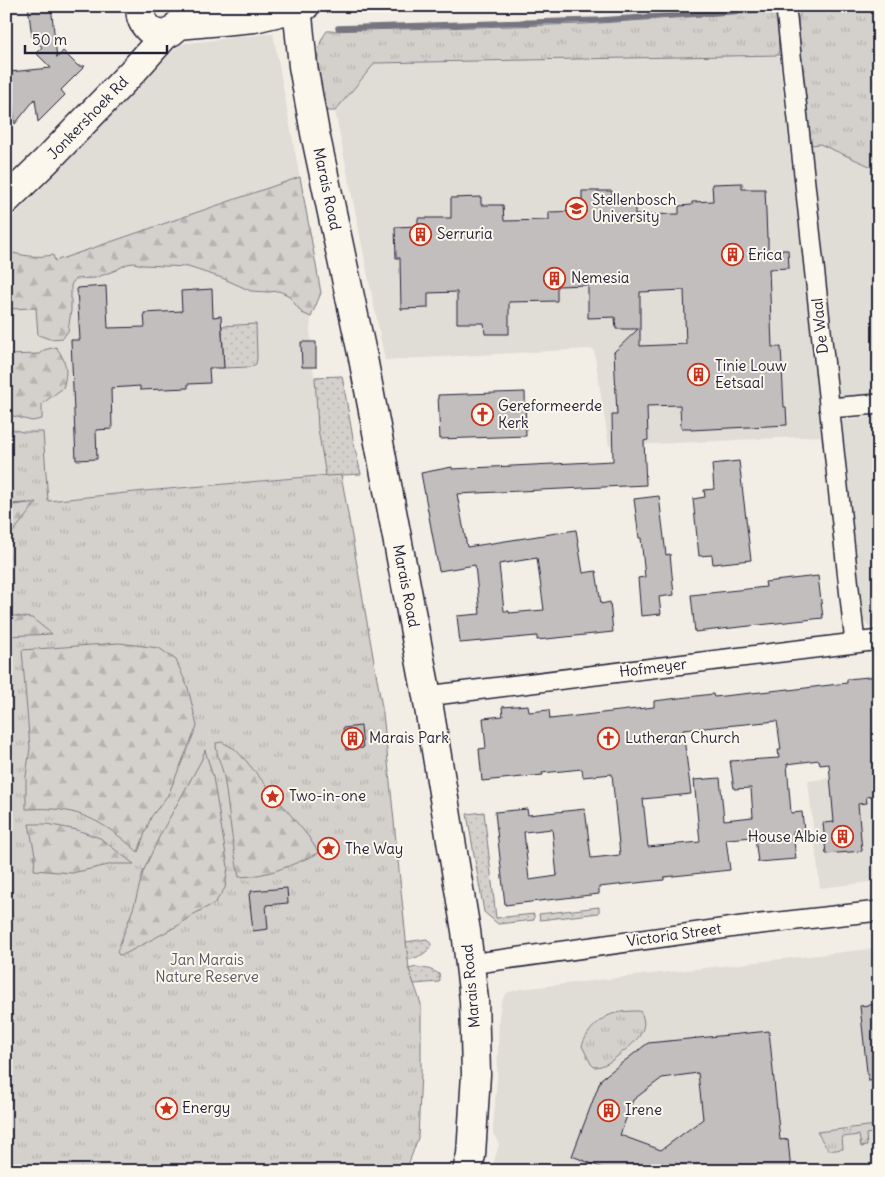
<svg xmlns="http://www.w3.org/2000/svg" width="885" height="1177" viewBox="0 0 885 1177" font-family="Delius,sans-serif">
<defs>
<pattern id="grass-tufts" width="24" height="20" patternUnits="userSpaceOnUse" patternTransform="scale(1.25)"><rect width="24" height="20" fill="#d4d1cc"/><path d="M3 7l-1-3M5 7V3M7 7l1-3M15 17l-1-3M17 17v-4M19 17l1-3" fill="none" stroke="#b6b3b0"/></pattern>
<pattern id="forest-firs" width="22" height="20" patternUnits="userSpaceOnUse" patternTransform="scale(1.25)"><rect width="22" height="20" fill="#d4d1cc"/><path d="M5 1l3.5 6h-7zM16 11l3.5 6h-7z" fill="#b6b3b0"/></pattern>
<pattern id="garden-dots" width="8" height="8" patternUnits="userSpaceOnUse" patternTransform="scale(1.25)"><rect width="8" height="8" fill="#d4d1cc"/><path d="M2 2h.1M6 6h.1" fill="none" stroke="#b6b3b0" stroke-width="1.8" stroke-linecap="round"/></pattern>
</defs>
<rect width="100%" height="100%" fill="#f2eee5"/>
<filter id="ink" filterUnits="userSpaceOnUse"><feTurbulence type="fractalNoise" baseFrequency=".02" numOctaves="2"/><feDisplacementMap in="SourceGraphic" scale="10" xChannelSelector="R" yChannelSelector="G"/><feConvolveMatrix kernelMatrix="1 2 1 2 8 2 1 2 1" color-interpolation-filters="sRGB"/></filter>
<g filter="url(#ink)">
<path fill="#e0dcd6" d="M835 6H879V396L839 400 798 24 799 17 801 12 805 9Z
M775 11 778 24 779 55 822 436 609 446 594 350 588 349 385 360 335 111H326L317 60 321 39 327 31 586 24Z
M273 33 321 293 311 317 310 330 314 377 342 376 354 444 361 474H341L145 491 6 506V224L180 44Z
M879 416V630L873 629 868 626 863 620 861 610 842 420Z
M879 771V881L820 888 808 781Z
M879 948V1171H491L499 1144 493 1133V1126L497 1080 499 1017 501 1003 505 995 509 992 521 989Z"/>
<path fill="url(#grass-tufts)" stroke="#7b7a84" d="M835 6H879V169L872 167 820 144 811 145 798 24C798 20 799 15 801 12 806 6 827 7 835 6Z
M775 11 778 24 779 55 375 63 335 111H326C322 86 309 53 327 31L586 24Z
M6 428 23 432H43L48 501 145 491 341 474 383 713 409 969 421 1004V1071L418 1138 406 1171H6V506L27 503 6 504Z
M640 1011C652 1030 633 1044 619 1055 611 1061 604 1067 594 1067L591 1064 582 1046C586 1032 601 1016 616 1013 623 1011 632 1011 640 1011Z
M877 1125 878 1132 866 1134 867 1146 861 1147 859 1135 842 1137 843 1149C840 1149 833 1151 830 1150 826 1149 820 1136 817 1132Z"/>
<path fill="url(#forest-firs)" stroke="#7b7a84" d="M300 177 321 293 311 317 302 313 288 295 279 291 268 292 251 291 222 278 188 267 142 265 134 263 127 264 116 270 95 278 75 279 71 285V311L68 331 63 338 50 339 38 335 36 308 6 309V251C23 256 36 258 53 255L55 261Z
M56 347C67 362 68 371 63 388L42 404V419L32 421 6 414V355L39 354 44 350Z
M37 502 6 541V506Z
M6 615 32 618 52 634 6 636Z
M119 643 159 648 176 660 188 688 197 726 168 795 151 817 138 852C112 829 89 812 53 809 44 808 35 809 26 809V776L30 748 22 650Z
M222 742 235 749 247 762 308 836 319 853C292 865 269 876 239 877 232 844 229 810 224 777 222 766 216 755 216 743Z
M205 750 213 777 228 867 225 888 215 903 192 915 179 925 125 954 119 955 117 952 134 906 143 872 160 835 201 761Z
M29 824H47L77 830 100 838 134 864H113L72 873 34 870 35 855Z"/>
<path fill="url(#garden-dots)" stroke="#7b7a84" d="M256 324 257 358 256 364 250 367 224 368 222 326Z
M342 376 354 444 361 474 326 476 318 429 315 377Z
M484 812 496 918 534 914V920L498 924 484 912 467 814Z
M599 907V913L540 920 539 914Z
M427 939 431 944V946C425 955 417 958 408 959L406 942Z
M416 967C424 968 432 969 439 974L440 980 439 982 414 984 409 969Z"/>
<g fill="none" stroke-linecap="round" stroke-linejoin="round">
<path stroke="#76747f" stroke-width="5.5" d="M338 28 600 20 756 10"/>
</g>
<path fill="#c2bebe" stroke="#22223b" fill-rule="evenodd" d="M28 6H51L57 58 63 51 78 66H85L61 90 65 95 38 122 35 99 15 124 9 72 51 68 36 53 42 47 32 37Z
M742 183V189H765L767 238H768V250H788L789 268 769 269 772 347H781L784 407H786L787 425 691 430V428H681L680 405 647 406 648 440 644 441 646 485 457 494 467 547 576 530 583 573 596 571 601 604 610 602 613 632 537 640V636L460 643 457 616 480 614 475 565 439 571 421 473 452 467V469L613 461 612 415H617L614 352 638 329H616L615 317 588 318V285L557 286V301L509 302V334H485L484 323H457V292L428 293V308L401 309 400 258H396L395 227 418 226V218H451V198L481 197V205H503L504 221 549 220V212L582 211V191H612V199L635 198V215L679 214V206L692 205V202L713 201 712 184ZM684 290 686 344 640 346V292ZM537 558 544 610 509 613V611H504L499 564Z
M106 286 108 328 145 327 144 313 182 311 181 291 212 289 213 317 221 316 224 368H209L210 383 188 384V388L140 390V386L111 388 112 429 96 430 97 459 76 460 71 340H80L77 288Z
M301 342H316V367H302Z
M525 392 526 436 440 439 438 395Z
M739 461 751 560 713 564 712 555 699 556 693 499 705 497 704 490 714 489 712 464Z
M659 496 666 555 670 554 674 595 659 597 661 614 641 616 638 578 645 577 641 538H639L634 499Z
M818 576 823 618 695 632 691 595 766 587 765 582Z
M879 676V705L875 706 879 735V795L866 797 867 803 858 804 862 851 826 854 823 823 834 822 829 764 820 765 819 760 787 764 791 813 802 812 804 831 793 832 796 859 758 862 755 837 726 839 730 870 664 877V880L599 887V894L505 905 495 812 527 809 528 815 585 809 591 858 620 855 612 774 583 777 582 769 542 773 543 775 482 781 479 749 486 748 483 718 503 716 502 707 528 705 529 712 549 710 550 719 654 707V701L713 694 714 697 789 689V690L847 683V679ZM777 721 781 750H778L779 758 730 761 734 789 751 788 753 817 724 820 720 778 694 780 700 842 648 847 643 799 691 794 683 730ZM552 829 557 876 529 880 524 832Z
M361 726 363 748 346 750 343 728Z
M287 888 288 903 266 905 268 929 253 931 249 894H251V891Z
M879 1004V1080L868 1081 860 1006Z
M769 1031 780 1140 788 1139 791 1171H610L572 1156 601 1079 648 1043ZM698 1073 703 1119 661 1150 620 1135 633 1100 662 1078Z"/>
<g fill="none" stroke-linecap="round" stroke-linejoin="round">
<defs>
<path id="street" d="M786 9 855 643
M829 408 879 404
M427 696 879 640
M470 964 742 926 879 911"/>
<path id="secondary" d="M141 6C138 21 150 37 166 34 171 33 176 28 179 24
M297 6 303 66 315 133 363 358 427 696 466 931 474 1000 475 1035 476 1074 471 1155 467 1171
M178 25 254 18 305 6
M6 200 50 157 134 70 166 34"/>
</defs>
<use href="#street" stroke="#22223b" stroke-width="22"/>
<use href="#secondary" stroke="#22223b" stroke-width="31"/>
<use href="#street" stroke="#fbf7ec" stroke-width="19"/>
<use href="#secondary" stroke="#fbf7ec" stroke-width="28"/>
</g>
</g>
<defs>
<symbol id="university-ring" viewBox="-11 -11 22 22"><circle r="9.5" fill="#fbf7ec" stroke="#c8321e" stroke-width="1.5"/><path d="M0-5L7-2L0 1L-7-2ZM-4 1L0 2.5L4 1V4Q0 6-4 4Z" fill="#c8321e"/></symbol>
<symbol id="building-ring" viewBox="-11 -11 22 22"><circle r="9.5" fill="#fbf7ec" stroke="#c8321e" stroke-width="1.5"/><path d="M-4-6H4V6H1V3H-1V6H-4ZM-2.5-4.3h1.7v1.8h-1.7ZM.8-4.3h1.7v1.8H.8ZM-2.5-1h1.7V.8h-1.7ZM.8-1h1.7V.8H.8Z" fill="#c8321e"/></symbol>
<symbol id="church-ring" viewBox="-11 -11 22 22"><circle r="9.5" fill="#fbf7ec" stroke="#c8321e" stroke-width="1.5"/><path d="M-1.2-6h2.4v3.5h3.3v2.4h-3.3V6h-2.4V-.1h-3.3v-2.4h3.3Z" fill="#c8321e"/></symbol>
<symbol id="sight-ring" viewBox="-11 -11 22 22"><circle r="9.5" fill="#fbf7ec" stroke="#c8321e" stroke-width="1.5"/><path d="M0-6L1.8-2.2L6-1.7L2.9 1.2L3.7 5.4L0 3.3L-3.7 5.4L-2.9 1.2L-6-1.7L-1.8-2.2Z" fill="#c8321e"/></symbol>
</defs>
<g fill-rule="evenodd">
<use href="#university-ring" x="564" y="196" width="25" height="25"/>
<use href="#building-ring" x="408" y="222" width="25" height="25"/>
<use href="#building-ring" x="720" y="242" width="25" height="25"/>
<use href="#building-ring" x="542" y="266" width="25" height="25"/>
<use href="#building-ring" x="686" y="362" width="25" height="25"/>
<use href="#church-ring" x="470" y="402" width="25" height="25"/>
<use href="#building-ring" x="340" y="726" width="25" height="25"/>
<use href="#church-ring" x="596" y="726" width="25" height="25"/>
<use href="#sight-ring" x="260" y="784" width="25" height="25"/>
<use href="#building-ring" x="830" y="824" width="25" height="25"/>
<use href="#sight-ring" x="316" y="836" width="25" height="25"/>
<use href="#sight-ring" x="154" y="1096" width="25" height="25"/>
<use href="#building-ring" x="596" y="1098" width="25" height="25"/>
</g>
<g text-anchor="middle" stroke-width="4" stroke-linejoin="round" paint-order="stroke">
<g font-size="15" fill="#22223b" stroke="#fbf7ec">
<text transform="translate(88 118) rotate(-46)" y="5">Jonkershoek Rd</text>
<text transform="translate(327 189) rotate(78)" y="5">Marais Road</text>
<text transform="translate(820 326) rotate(-96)" y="5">De Waal</text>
<text transform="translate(406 586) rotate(79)" y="5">Marais Road</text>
<text transform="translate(653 668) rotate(-7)" y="5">Hofmeyer</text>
<text transform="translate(674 935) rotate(-8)" y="5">Victoria Street</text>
<text transform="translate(471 986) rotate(-95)" y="5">Marais Road</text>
</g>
<g font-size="15" fill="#22223b" stroke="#fbf7ec" text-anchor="start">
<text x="592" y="205">Stellenbosch<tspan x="592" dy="17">University</tspan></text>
<text x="437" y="239">Serruria</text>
<text x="748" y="260">Erica</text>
<text x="571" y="283">Nemesia</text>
<text x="715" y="371">Tinie Louw<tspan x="715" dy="17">Eetsaal</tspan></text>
<text x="498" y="411">Gereformeerde<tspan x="498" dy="17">Kerk</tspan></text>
<text x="369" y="743">Marais Park</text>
<text x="625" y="743">Lutheran Church</text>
<text x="289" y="801">Two-in-one</text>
<text x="827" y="842" text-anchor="end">House Albie</text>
<text x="345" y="854">The Way</text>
<text x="182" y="1113">Energy</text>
<text x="625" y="1115">Irene</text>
</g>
<g font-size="15" fill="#575766" stroke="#fbf7ec">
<text x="207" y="965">Jan Marais<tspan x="207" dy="17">Nature Reserve</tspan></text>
</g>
</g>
<rect width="885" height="1177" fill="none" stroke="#fbf7ec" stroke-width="25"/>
<rect x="12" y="12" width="860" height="1152" fill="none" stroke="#22223b" stroke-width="2" filter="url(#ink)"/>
<path d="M25 45v8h142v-8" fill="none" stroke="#22223b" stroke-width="2.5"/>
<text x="32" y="45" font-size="15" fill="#22223b" stroke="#fbf7ec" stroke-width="4" paint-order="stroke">50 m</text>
</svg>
